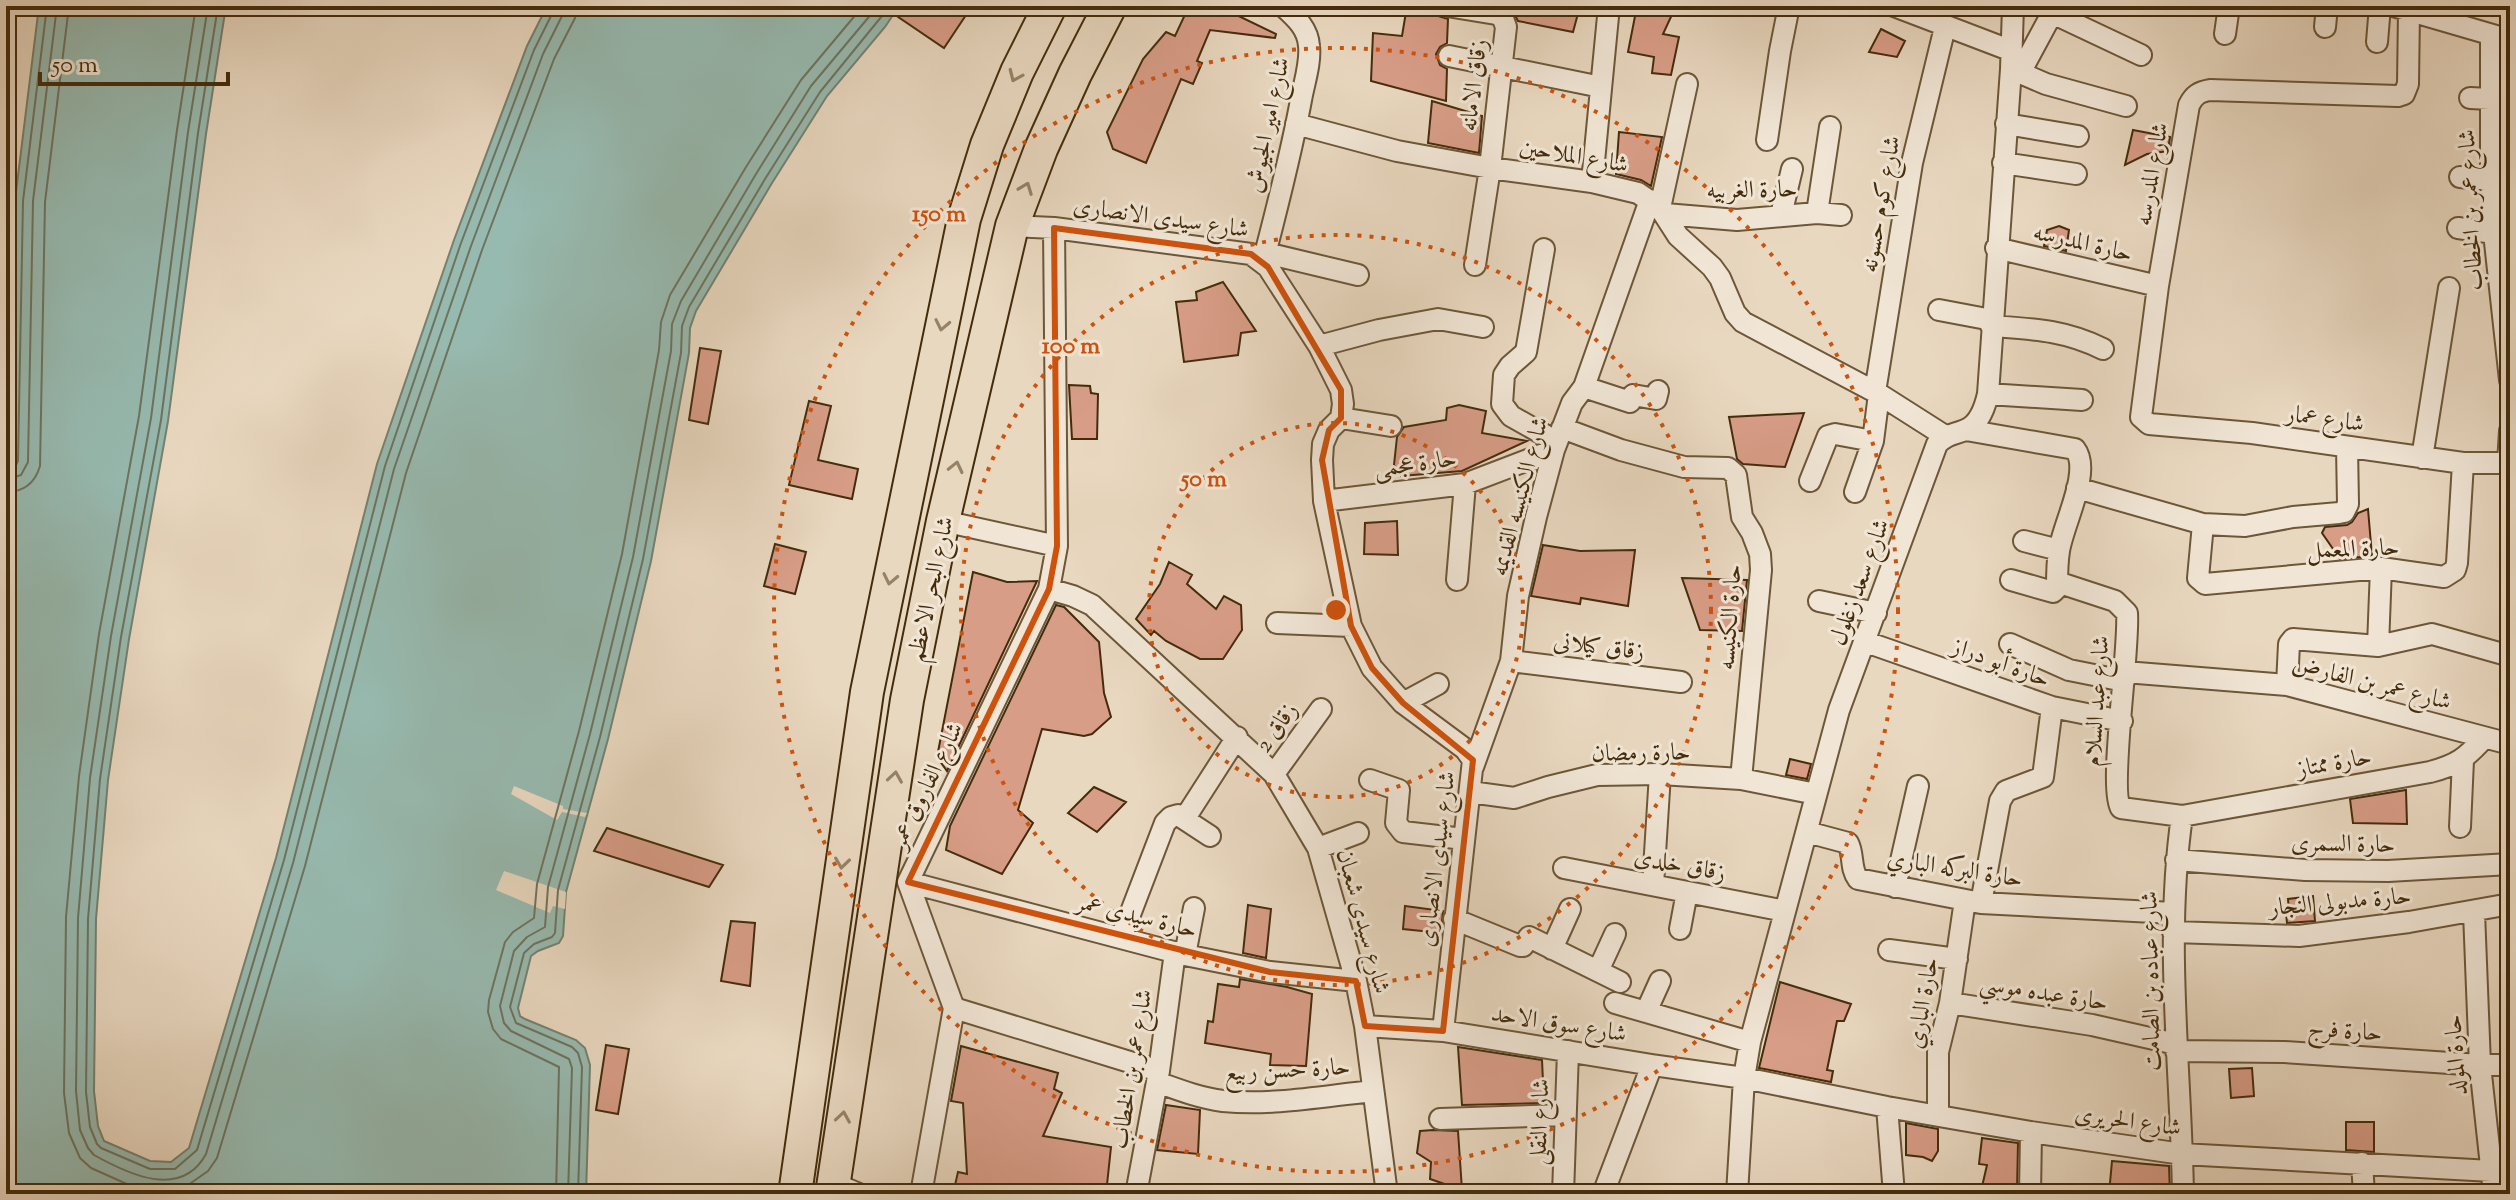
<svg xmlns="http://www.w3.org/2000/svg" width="2516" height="1200" viewBox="0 0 2516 1200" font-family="'Sorts Mill Goudy',Amiri,serif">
<rect width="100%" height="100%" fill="#e9d8c0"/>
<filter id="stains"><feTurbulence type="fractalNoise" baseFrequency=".0025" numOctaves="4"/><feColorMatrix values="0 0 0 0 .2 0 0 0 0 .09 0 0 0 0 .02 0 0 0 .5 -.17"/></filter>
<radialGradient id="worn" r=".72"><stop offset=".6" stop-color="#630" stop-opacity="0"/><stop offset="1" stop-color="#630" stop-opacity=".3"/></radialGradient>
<path fill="#97bab0" stroke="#76816e" stroke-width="2" d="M39 6H226L206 134 168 421 129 639 108 780 96 919 94 1091 98 1126 104 1141 150 1161 171 1162 189 1148 276 858 377 464 454 240 527 46 547 6H899L885 27 827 96 772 183 696 311 690 328 689 353 651 561 608 739 566 892 563 936 559 943 538 951 531 956 518 1008 520 1016 525 1019 576 1040 585 1048 590 1065 586 1194H6V685L15 200Z"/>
<path fill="#e9d8c0" d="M514 786 563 806V809L587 813 585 817 562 812 557 820 511 794Z
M504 871 566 892 565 909 553 906 550 913 496 890Z"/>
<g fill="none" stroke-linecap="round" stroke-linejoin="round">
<path stroke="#6e735e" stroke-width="2" d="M196 6 177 130 139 416 99 634 79 776 66 917 64 1093 69 1133 80 1158 91 1168 138 1189 151 1191 181 1190 208 1171 217 1158 305 866 406 473 482 250 554 59 575 18 576 6
M208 6 188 132 151 418 111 636 90 778 78 918 76 1091 80 1130 88 1148 94 1155C128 1174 181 1200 206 1154L293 863 394 469 471 246 543 54 563 14 564 6
M218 6 198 133 161 420 121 637 100 779 88 919 86 1092 90 1127 97 1144 101 1148 150 1169H175L197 1150 284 860 385 466 461 243 534 50 553 12 554 6
M6 470 14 469 18 461 23 201 47 6
M6 480 21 475 28 462 33 201 57 6
M6 492C24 492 35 483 40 466L45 202 69 6
M556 1194 559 1067 501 1039 493 1029 488 1012 489 1000 505 942 513 932 534 918 537 884 579 731 622 554 659 350 661 322 670 295 746 167 801 80 863 6
M568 1194 572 1068 569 1059 511 1031 504 1023 500 1006 514 951 527 937 545 927 548 887 590 734 633 557 671 351 672 324 681 301 756 174 811 86 878 6
M578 1194 582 1067 578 1053 572 1047 516 1023 510 1007 524 953 534 944 552 937 555 933 558 890 600 737 643 559 681 353 682 326 689 307 765 179 820 92 886 11"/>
</g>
<path fill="#d89d87" stroke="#442c0b" stroke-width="2" d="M882 6H972L944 48Z
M1189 6H1218L1276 34 1275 38 1210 30 1197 61 1202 63 1193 84 1181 79 1146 163 1113 149 1107 132 1143 59 1166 32 1175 36Z
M1407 6H1434L1438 16 1448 19 1447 43 1440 47 1436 54 1440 65 1447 69 1446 101 1371 81 1373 33 1402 36Z
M1510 6H1580L1573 32 1518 21Z
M1637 6H1676L1663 34 1679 37 1671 75 1652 73 1654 57 1628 52Z
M1881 29 1905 41 1897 57 1869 52Z
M1432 101 1482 116 1479 153 1428 143Z
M2133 130 2170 137 2168 151 2147 154 2125 165Z
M1619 132 1662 137 1651 186 1641 180 1616 174Z
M2059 226 2069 230 2066 251 2044 246 2047 230Z
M1223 282 1256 331 1241 333 1238 355 1184 362 1176 302 1197 300 1196 292Z
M700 348 721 351 708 424 689 420Z
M1069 385 1090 386 1091 393 1098 394 1097 439H1072Z
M809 401 831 406 818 460 858 469 852 499 789 485Z
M1459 405 1486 411 1482 433 1527 441 1462 471 1401 476 1394 465 1397 437 1404 427 1446 420 1447 408Z
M1804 413 1785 467 1743 464 1737 459 1729 417Z
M2368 509 2372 556 2340 559 2322 533 2325 527 2347 525 2352 522 2358 513Z
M1397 521 1398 555 1364 554 1365 523Z
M775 544 806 552 795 594 764 586Z
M1543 545 1580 551 1635 550 1628 606 1581 598 1580 604 1531 596Z
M1169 562 1192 575 1187 584 1216 609 1224 596 1241 605 1242 630 1223 659H1200L1166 641 1154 631 1151 635 1136 619 1160 584Z
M973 572 1007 582 1037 581 947 771 937 757Z
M1682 578 1747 580 1742 631 1700 630Z
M1056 605 1064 607 1099 642 1104 693 1111 717 1092 734 1084 736 1042 729 1018 810 1033 823 1002 874 946 850 950 826Z
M1790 759 1811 764 1807 779 1786 775Z
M1094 787 1126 802 1097 832 1068 813Z
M2406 790 2407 824 2353 823 2350 799Z
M607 828 723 865 709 887 594 851Z
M2313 896 2315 921 2287 923 2286 913 2289 912 2288 899Z
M1248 905 1271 909 1266 958 1243 953Z
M1405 906 1443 911 1441 933 1403 929Z
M731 921 755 923 750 986 721 981Z
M1240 979 1287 987 1312 994 1306 1066 1270 1065 1271 1054 1205 1043 1208 1021 1213 1022 1218 984 1239 987Z
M1780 982 1851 1004 1844 1021H1837L1827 1070 1833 1071 1831 1082 1759 1068Z
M606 1045 629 1049 618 1114 596 1110Z
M961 1046 1058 1073 1054 1089 1062 1093 1043 1136 1111 1147 1106 1194H953L958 1172 967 1174 963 1103 951 1101Z
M1458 1047 1542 1060 1544 1103 1462 1105Z
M2252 1068 2254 1096 2231 1098 2229 1069Z
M1166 1105 1200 1110 1198 1154 1157 1150Z
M2346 1122H2374V1152L2346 1150Z
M1906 1123 1938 1129V1151L1932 1161 1923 1157 1906 1155Z
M1433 1130 1458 1131 1462 1190 1430 1179 1431 1162 1417 1153 1420 1131Z
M1982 1138 2018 1143 2017 1190 1981 1191 1987 1165 1979 1164Z
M2112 1161 2169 1166 2170 1194H2109Z"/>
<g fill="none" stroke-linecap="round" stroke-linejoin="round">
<defs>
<path id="minor" d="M1447 6 1496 14 1502 16 1506 27 1490 168 1475 265
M1894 6 2012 51
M2393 6 2510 40
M2409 11 2408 84 2404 94 2398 96 2210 90C2199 92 2194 95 2189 105L2158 286 2141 417 2149 424 2252 433 2463 463H2510
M2052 13 2141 55
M2325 27 2327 6
M2225 34 2229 6
M2491 36V180L2494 233 2510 380
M2377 42 2380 6
M1449 56 1601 87
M2011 69 2046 84 2126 106
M2020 73 2056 6
M2470 98 2490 99
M1296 124 1397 151 1490 168 1592 182 1638 193 1660 208 1678 236 1712 267 1720 278 1735 313 1743 322 1879 394 1945 436
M2006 124 2078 136
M1767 140 1780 51 1789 6
M2003 163 2076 174
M2460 177 2491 180
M1592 182 1609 6
M1660 208 1687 84
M1817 213 1830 127
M1665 214 1737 220 1817 213 1841 215
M1781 215 1792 169
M1012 226 1054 228 1251 254 1268 267 1319 346 1341 390 1343 404 1341 418 1329 430 1323 444 1322 460 1324 501 1351 626 1372 668 1403 703 1465 749 1473 760 1443 1031
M2458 228 2494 233
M1996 248 2158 286
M1544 249 1526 352 1510 366 1504 375 1502 404 1511 416 1557 442
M1266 253 1358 275
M1263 262C1277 208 1291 155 1301 100 1304 83 1311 63 1309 46 1308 28 1295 17 1283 6
M1939 310 1992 320
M1991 326C2033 329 2065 330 2103 349
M1319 346 1379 330 1438 319 1483 327
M1584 387 1630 402 1633 395 1656 399 1658 391
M1875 392 1912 163 1945 27
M1988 394 2082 400
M1341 418 1391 426
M1562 428 1621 450 1684 467 1728 468 1736 475 1742 517 1752 533 1760 554 1761 570 1741 779
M1966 430 2075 449C2092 471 2063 524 2059 551 2057 563 2057 576 2057 588L2053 592 2011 580
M2422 458 2449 288
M2508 463 2510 431
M1810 481 1828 436 1835 434 1873 441
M2077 488 2203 524 2245 526 2293 517 2339 513 2344 512 2348 504 2347 447
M1855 492 1873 441 1879 394
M1324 501 1465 484 1554 450
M943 521 1057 546
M2203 524 2198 578 2205 584 2381 568 2444 577 2455 570 2457 563 2463 463
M2024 541 2059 550
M1457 580 1465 484
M2057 582 2115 601 2127 613C2130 649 2108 790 2121 808L2182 816 2430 772C2457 765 2466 758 2484 738
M1049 589 1073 596 1092 605 1274 774 1318 848 1356 981 1365 1026 1387 1194
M1819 601 1876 613
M1277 623 1351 626
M1866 642 2052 707 2122 721
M2010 644 2069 670 2124 681
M2378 646 2381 568
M1511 661 1681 682
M2125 672 2287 685 2510 744
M2287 685 2289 644 2293 639 2378 646 2432 634 2510 656
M1403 703 1438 684
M1473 767 1511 661 1518 596 1536 517 1554 450 1572 403 1584 387 1650 200
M1274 774 1321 709
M1370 780 1399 790 1396 823 1403 832 1464 839
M1470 792 1514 798 1548 787 1597 775 1660 774 1741 779 1816 794
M2182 816C2164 941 2181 1068 2183 1194
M1185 818 1237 737
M2460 827 2463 760
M1807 832 1848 843C1854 854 1850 869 1858 879L1981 903 2173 913
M1318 848 1358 833
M2176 860 2305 870 2388 871 2510 864
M1564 868 1785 911
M908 882 1185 955 1270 972 1356 981
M1653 885 1660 774
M1895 887 1918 786
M1981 903 2000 801 2006 791 2043 777 2052 707
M2474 912 2480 1065 2494 1194
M1454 919 1520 946H1523L1529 937 1620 982
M1680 929 1687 892
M2173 932 2299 936 2409 922 2510 904
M1121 938 1165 823 1171 817 1178 815 1210 836
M1552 949 1570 909
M1889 950 1957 959
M1185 955 1194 908
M1598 971 1615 934
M1615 1003 1750 1042
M1950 1003 2092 1025 2176 1044
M954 1008 1159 1071
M1646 1012 1660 981
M1365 1026 1443 1031 1652 1065 1744 1078 1887 1107 2031 1132 2182 1154 2510 1172
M2176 1051 2284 1052 2480 1065H2510
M1157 1082C1179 1090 1200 1098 1223 1101 1272 1106 1324 1096 1373 1091
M1887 1107 1894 1194
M1938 1116V1052L1950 1003 1965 900
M1440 1119 1564 1115
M2362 1163 2364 1194
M833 1183 859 1194
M921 1194 954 1008 908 882 1049 589 1057 546 1054 228
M1136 1194 1159 1071 1175 952
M1563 1194 1568 1051
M1603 1194 1652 1065
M1737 1194 1744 1078 1750 1042 1839 710 1937 444C1947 434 1953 435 1965 430 1979 425 1985 407 1988 394L2011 69 2013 6
M2030 1194 2031 1132"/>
<path id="primary" d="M795 1194 867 692 964 219 987 145 1017 72 1050 6
M832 1194 907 700 943 521 1012 226 1041 149 1075 74 1110 6"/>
</defs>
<use href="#minor" stroke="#6d5738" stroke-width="24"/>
<use href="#primary" stroke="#442c0b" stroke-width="36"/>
<use href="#minor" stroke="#f1e6d6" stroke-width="20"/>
<use href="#primary" stroke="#e9d8c0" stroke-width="32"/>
</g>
<defs><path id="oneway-chevron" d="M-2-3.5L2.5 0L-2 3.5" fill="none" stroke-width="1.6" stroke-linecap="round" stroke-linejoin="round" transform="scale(2)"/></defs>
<g stroke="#968266">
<use href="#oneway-chevron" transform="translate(1015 76) rotate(114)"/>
<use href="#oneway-chevron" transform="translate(1026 188) rotate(-69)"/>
<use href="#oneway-chevron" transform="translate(942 325) rotate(102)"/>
<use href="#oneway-chevron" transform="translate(956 467) rotate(-77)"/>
<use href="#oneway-chevron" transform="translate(890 579) rotate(102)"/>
<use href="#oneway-chevron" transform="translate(895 777) rotate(-81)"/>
<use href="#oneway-chevron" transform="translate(842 863) rotate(98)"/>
<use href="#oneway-chevron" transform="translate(843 1117) rotate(-81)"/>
</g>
<path fill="none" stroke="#cf520c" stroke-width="6" stroke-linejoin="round" d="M1054 228 1251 254 1268 267 1341 390V418L1329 430 1322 460 1351 626 1372 668 1403 703 1473 760 1443 1031 1365 1026 1356 981 1270 972 908 882 1049 589 1057 546Z"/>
<g fill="none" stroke="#cf520c" stroke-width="4" stroke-dasharray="4 8">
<circle cx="1336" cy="610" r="187"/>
<circle cx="1336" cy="610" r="375"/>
<circle cx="1336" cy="610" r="562"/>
</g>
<g text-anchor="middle" stroke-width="6" stroke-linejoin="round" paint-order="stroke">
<g font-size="24" fill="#442c0b" stroke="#f1e6d6">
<text transform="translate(1473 85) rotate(-83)" y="8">زقاق الامانه</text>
<text transform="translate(1267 125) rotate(-78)" y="8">شارع امير الجيوش</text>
<text transform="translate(1574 155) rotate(10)" y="8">شارع الملاحين</text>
<text transform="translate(2151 174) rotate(-80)" y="8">شارع المدرسه</text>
<text transform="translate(1752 189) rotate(-1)" y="8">حارة الغربيه</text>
<text transform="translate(1880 204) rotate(-80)" y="8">شارع كوم حسونه</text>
<text transform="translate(2470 210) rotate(-93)" y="8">شارع عمر بن الخطاب</text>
<text transform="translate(1161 217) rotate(8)" y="8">شارع سيدى الانصارى</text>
<text transform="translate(2083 242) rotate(13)" y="8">حارة المدرسه</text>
<text transform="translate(2325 418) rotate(8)" y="8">شارع عمار</text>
<text transform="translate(1415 463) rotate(-8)" y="8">حارة عجمى</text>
<text transform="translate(1519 496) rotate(-75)" y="8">شارع الكنيسه القديمه</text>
<text transform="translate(2353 548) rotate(-2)" y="8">حارة المعمل</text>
<text transform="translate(1859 582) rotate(-70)" y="8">شارع سعد زغلول</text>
<text transform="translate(930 589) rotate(-78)" y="8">شارع البحر الاعظم</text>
<text transform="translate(1729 617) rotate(-86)" y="8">حارة الكنيسه</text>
<text transform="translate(1599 646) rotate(7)" y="8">زقاق كيلانى</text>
<text transform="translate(2001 662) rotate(20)" y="8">حارة أبو دراز</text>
<text transform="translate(2372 682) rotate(14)" y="8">شارع عمر بن الفارض</text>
<text transform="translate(2096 701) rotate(-86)" y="8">شارع عبد السلام</text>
<text transform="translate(1276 727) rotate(-55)" y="8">زقاق 2</text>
<text transform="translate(1641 752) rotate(-1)" y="8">حارة رمضان</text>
<text transform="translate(2334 762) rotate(-10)" y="8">حارة ممتاز</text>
<text transform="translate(926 785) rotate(-64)" y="8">شارع الفاروق عمر</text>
<text transform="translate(2343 843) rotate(1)" y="8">حارة السمرى</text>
<text transform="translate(1436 859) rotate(-83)" y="8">شارع سيدى الانصارى</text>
<text transform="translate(1680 864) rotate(11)" y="8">زقاق خلدى</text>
<text transform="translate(1955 868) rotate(9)" y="8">حارة البركه الباري</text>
<text transform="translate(2340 901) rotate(-5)" y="8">حارة مدبولى النجار</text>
<text transform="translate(1137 915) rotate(14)" y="8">حارة سيدى عمر</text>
<text transform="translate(1364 921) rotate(75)" y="8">شارع سيدى شعبان</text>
<text transform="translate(2150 981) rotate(-91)" y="8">شارع عباده بن الصامت</text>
<text transform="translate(2044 992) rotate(9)" y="8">حارة عبده موسي</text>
<text transform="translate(1922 1003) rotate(-80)" y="8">حارة الباري</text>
<text transform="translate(1559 1023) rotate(9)" y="8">شارع سوق الاحد</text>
<text transform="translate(2345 1030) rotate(4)" y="8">حارة فرج</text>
<text transform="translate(2455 1055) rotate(-94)" y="8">حارة المولد</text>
<text transform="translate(1131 1069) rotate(-81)" y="8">شارع عمر بن الخطاب</text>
<text transform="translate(1287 1069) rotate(-3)" y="8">حارة حسن ربيع</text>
<text transform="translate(2128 1120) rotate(8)" y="8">شارع الحريرى</text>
<text transform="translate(1539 1122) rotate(-88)" y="8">شارع النقلى</text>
</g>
</g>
<circle cx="1336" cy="610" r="12" fill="#cf520c" stroke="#f1e6d6" stroke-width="4"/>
<g font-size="24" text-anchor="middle" font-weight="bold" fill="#cf520c" stroke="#f1e6d6" stroke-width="6" stroke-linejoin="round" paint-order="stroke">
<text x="939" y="221">150 m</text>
<text x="1071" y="353">100 m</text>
<text x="1204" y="486">50 m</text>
</g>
<rect width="2516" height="1200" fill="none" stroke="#e9d8c0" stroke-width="32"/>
<rect x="8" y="8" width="2500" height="1184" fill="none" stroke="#442c0b" stroke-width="4"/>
<rect x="16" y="16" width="2484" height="1168" fill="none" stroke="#442c0b" stroke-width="2"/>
<path d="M40 72v12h188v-12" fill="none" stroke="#442c0b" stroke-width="4"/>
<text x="52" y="72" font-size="24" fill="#442c0b" stroke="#f1e6d6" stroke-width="6" paint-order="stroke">50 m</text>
<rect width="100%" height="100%" filter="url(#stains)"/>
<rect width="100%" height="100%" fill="url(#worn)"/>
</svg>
